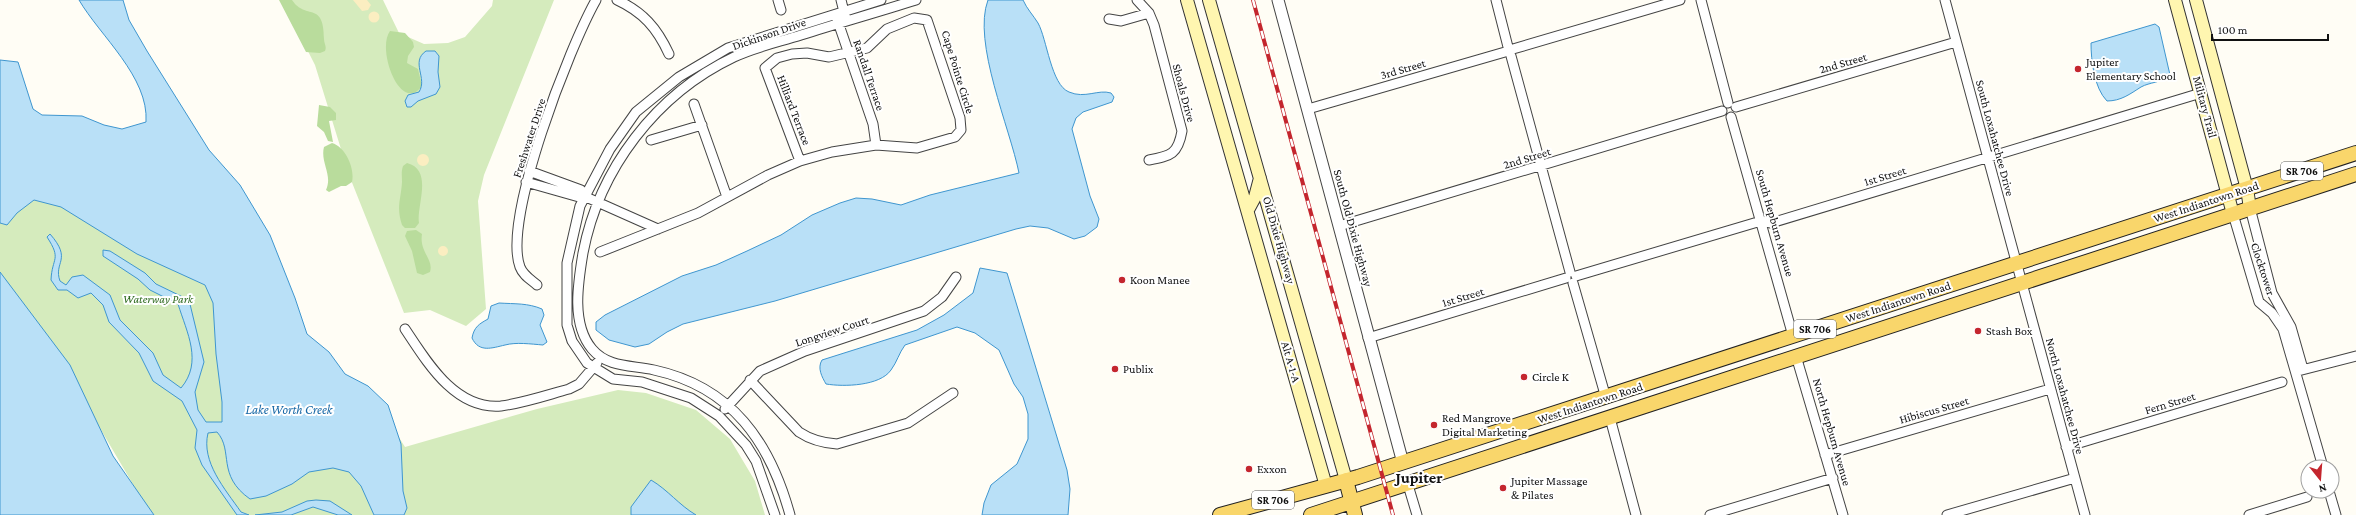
<svg xmlns="http://www.w3.org/2000/svg" width="2356" height="515" viewBox="0 0 2356 515" font-family="'Crimson Pro',serif">
<rect width="100%" height="100%" fill="#fffdf5"/>
<path fill="#d5ebbd" d="M282 0H383L399 33 424 44 448 43 465 37 492 6 493 0H554L484 175 478 201 486 309 466 326 430 310 404 313 349 175 315 65Z
M0 150 307 341 360 387 385 415 405 447 537 409 618 390 646 393 696 410 730 439 755 481 765 515H151L67 372 0 282Z"/>
<path fill="#b9dc9c" d="M279 0H292C306 21 324 0 324 39 324 44 327 46 325 51L320 53 306 52Z
M390 31 405 33 413 42 414 47 408 56 407 63 418 69 422 86C401 115 376 50 390 31Z
M319 105 330 107 336 113V120L329 121 333 142 328 141 324 132 317 126Z
M332 143C346 147 355 169 352 182L346 186H341L329 192 326 190C333 175 320 162 324 147Z
M407 163C434 170 416 206 419 223L415 228H405L402 225C396 207 401 199 402 182 402 176 401 172 403 166Z
M416 230 422 234C419 252 434 259 430 272L423 275 417 273 412 251 405 236 407 231Z"/>
<path fill="#fbeec1" d="M353 0H367L371 5 368 10 362 11Z
M368.5 17a5.5 5.5 0 1 1 11 0a5.5 5.5 0 1 1-11 0Z
M417 160a6 6 0 1 1 12 0a6 6 0 1 1-12 0Z
M438 251a5 5 0 1 1 10 0a5 5 0 1 1-10 0Z"/>
<path fill="#b9e0f7" stroke="#3f96cf" d="M79 0H123L129 20 147 51 209 150 240 185 270 235 295 298 307 334 329 352 345 374 368 386 388 405 401 444 403 491 407 508 404 515H374L361 486 349 472 333 468 309 472 292 484 266 496 250 499C216 475 234 451 217 432L208 433C201 462 225 489 241 512L249 515H237L202 465 195 448 197 430 182 401 153 381 139 353 109 322 103 305 91 293 78 298 67 290H58L51 280C52 257 62 260 47 237L50 234C73 260 53 262 60 281L66 285 72 277 83 275 110 295 120 320 153 353 163 375 181 388C203 362 187 333 178 304L150 290 138 279 103 256V250L110 251 145 273 156 284 189 300 204 362 195 392 198 410 206 422H222V402L216 354 213 303 205 285 137 254 61 207 34 200 17 213 7 225 0 223V60L18 62 33 109 42 115 82 116 104 125 122 129 146 122C149 77 100 36 79 0Z
M988 0H1023C1027 9 1033 15 1038 23 1047 39 1051 85 1069 92 1085 99 1098 89 1111 93L1114 97 1112 102 1083 112 1076 118 1072 129 1090 196 1099 219 1097 227 1085 236 1074 239 1048 228 1030 226 1016 229 775 301 683 324 667 332 649 344 635 347 609 340 596 330V322L605 315 682 276 716 265 747 251 781 235 812 215 840 203 856 198 872 199 901 205 930 195 1019 173C1010 128 972 42 988 0Z
M2155 24 2159 27 2170 75C2161 83 2150 82 2141 87 2130 94 2121 101 2107 101 2094 88 2091 60 2091 43Z
M426 51H435L439 56 438 72 440 87 436 94 418 101 411 107H407L405 101 408 95 419 92C428 78 410 62 426 51Z
M980 268 1007 273 1067 470 1070 489 1068 515H982L984 503 991 485 1017 464 1028 439V414L1023 397 1014 384 999 350 975 333 957 327 905 345C899 353 897 362 891 370 880 386 844 387 826 384 822 377 817 368 822 360L917 330 944 315 973 293Z
M0 272 70 365 113 456 154 515H0Z
M499 303C515 304 528 303 542 309L544 315 540 325 547 342 543 345C531 344 516 342 505 345 492 348 479 353 472 338 474 327 479 324 488 319L491 306Z
M651 480C668 490 679 505 696 515H631V507Z
M316 500 330 501 352 515H338L313 507 291 515H255L282 512 307 501Z"/>
<g fill="none" stroke-linecap="round" stroke-linejoin="round">
<defs>
<path id="minor" d="M617 0C643 12 657 28 669 54
M778 0 781 10
M841 0 845 16
M1137 0 1149 13 1154 25 1182 131C1178 154 1171 156 1149 160
M1496 0 1508 47
M1701 0 1728 103
M1945 0 2085 515
M837 19 873 124 876 145
M1109 19 1121 21 1149 13
M1513 49 1680 0
M1511 56 1570 272
M694 104 727 197
M1736 107 1956 42
M1308 109 1505 52
M1731 117 1793 336
M651 140 702 125
M529 171 581 190 586 197
M526 182 579 197H586L658 229
M2250 208 2272 293 2291 327 2303 369
M2233 214 2259 302 2272 313 2283 329 2323 467
M1339 226 1722 111
M600 252 698 213 768 175 800 161 832 152 876 145 917 148 955 137 961 130 960 118 927 20 914 18 887 29 867 48 829 57 807 53 792 54 777 58 765 68 800 161
M1576 276 1761 221 1771 223 2201 93
M1573 283 1606 398
M537 285C530 279 523 275 520 267 502 219 570 46 596 0
M405 329C427 362 455 410 501 406 524 403 547 395 569 389L579 384 597 363
M1368 338 1566 278
M1796 356 1843 515
M2298 371 2356 356
M750 380 799 432C811 440 822 443 837 444L908 423 953 393
M725 409 760 371 805 351 924 311 942 297 956 277
M1610 418 1636 515
M2066 447 2282 382
M1825 455 2050 389
M1408 485 1417 515
M2329 491 2336 515
M775 515 756 461 746 445 719 416 691 398 642 382 613 379 587 363 572 341 567 325V263L580 206 610 149 636 112 679 77 728 48 881 0
M790 515C770 442 732 387 654 370 632 365 608 368 592 349 571 324 578 283 583 253 599 169 656 94 734 57 755 47 779 42 801 35 839 23 878 12 916 0
M1710 515 1833 478
M1947 515 2075 478
M2249 515 2307 497"/>
<path id="tertiary" d="M1278 0 1403 463"/>
<path id="secondary" d="M1187 0 1326 486
M1209 0 1346 480
M2175 0 2233 214
M2196 0 2247 189 2250 208
M1248 210 1255 197 1260 178"/>
<path id="primary" d="M1346 480 1355 515
M1220 515 1358 477 2356 153
M1311 515 2356 174"/>
</defs>
<use href="#minor" stroke="#444" stroke-width="11"/>
<use href="#tertiary" stroke="#444" stroke-width="13"/>
<use href="#secondary" stroke="#333" stroke-width="14"/>
<use href="#primary" stroke="#222" stroke-width="16"/>
<use href="#minor" stroke="#fff" stroke-width="9"/>
<use href="#tertiary" stroke="#fff" stroke-width="11"/>
<use href="#secondary" stroke="#fff6b0" stroke-width="12"/>
<use href="#primary" stroke="#f9d66b" stroke-width="14"/>
<defs>
<path id="rail" d="M1253 0 1393 515"/>
</defs>
<use href="#rail" stroke="#c4262e" stroke-width="4"/>
<use href="#rail" stroke="#fff" stroke-width="2.5" stroke-dasharray="8" stroke-linecap="butt"/>
</g>
<g fill="#c4262e" stroke="#fff" stroke-width="1.5">
<circle cx="2078" cy="69" r="4"/>
<circle cx="1122" cy="280" r="4"/>
<circle cx="1978" cy="331" r="4"/>
<circle cx="1115" cy="369" r="4"/>
<circle cx="1524" cy="377" r="4"/>
<circle cx="1434" cy="425" r="4"/>
<circle cx="1249" cy="469" r="4"/>
<circle cx="1503" cy="488" r="4"/>
</g>
<g text-anchor="middle" stroke-width="4" stroke-linejoin="round" paint-order="stroke">
<g fill="#fff" stroke="#585858" stroke-width="1">
<rect x="2281" y="162" width="42" height="18" rx="3"/>
<rect x="1794" y="320" width="42" height="18" rx="3"/>
<rect x="1252" y="491" width="42" height="18" rx="3"/>
</g>
<g font-size="11" font-weight="bold" fill="#111">
<text x="2302" y="175">SR 706</text>
<text x="1815" y="333">SR 706</text>
<text x="1273" y="504">SR 706</text>
</g>
<g font-size="12" fill="#111" stroke="#fff">
<text transform="translate(769 34) rotate(-19)" y="4">Dickinson Drive</text>
<text transform="translate(1843 63) rotate(-16)" y="4">2nd Street</text>
<text transform="translate(1403 69) rotate(-16)" y="4">3rd Street</text>
<text transform="translate(958 72) rotate(73)" y="4">Cape Pointe Circle</text>
<text transform="translate(869 75) rotate(71)" y="4">Randall Terrace</text>
<text transform="translate(1184 93) rotate(75)" y="4">Shoals Drive</text>
<text transform="translate(2205 107) rotate(75)" y="4">Military Trail</text>
<text transform="translate(794 110) rotate(69)" y="4">Hilliard Terrace</text>
<text transform="translate(529 138) rotate(-72)" y="4">Freshwater Drive</text>
<text transform="translate(1995 138) rotate(75)" y="4">South Loxahatchee Drive</text>
<text transform="translate(1527 158) rotate(-17)" y="4">2nd Street</text>
<text transform="translate(1885 176) rotate(-17)" y="4">1st Street</text>
<text transform="translate(2206 202) rotate(-18)" y="4">West Indiantown Road</text>
<text transform="translate(1775 223) rotate(74)" y="4">South Hepburn Avenue</text>
<text transform="translate(1353 228) rotate(75)" y="4">South Old Dixie Highway</text>
<text transform="translate(1279 240) rotate(74)" y="4">Old Dixie Highway</text>
<text transform="translate(2263 269) rotate(72)" y="4">Clocktower</text>
<text transform="translate(1463 297) rotate(-17)" y="4">1st Street</text>
<text transform="translate(1898 302) rotate(-18)" y="4">West Indiantown Road</text>
<text transform="translate(832 331) rotate(-18)" y="4">Longview Court</text>
<text transform="translate(1291 362) rotate(74)" y="4">Alt A-1-A</text>
<text transform="translate(2065 396) rotate(75)" y="4">North Loxahatchee Drive</text>
<text transform="translate(1590 403) rotate(-18)" y="4">West Indiantown Road</text>
<text transform="translate(2170 403) rotate(-17)" y="4">Fern Street</text>
<text transform="translate(1934 410) rotate(-16)" y="4">Hibiscus Street</text>
<text transform="translate(1832 432) rotate(74)" y="4">North Hepburn Avenue</text>
</g>
<g font-size="12" fill="#111" stroke="#fff" text-anchor="start">
<text x="2086" y="66">Jupiter<tspan x="2086" dy="14">Elementary School</tspan></text>
<text x="1130" y="284">Koon Manee</text>
<text x="1986" y="335">Stash Box</text>
<text x="1123" y="373">Publix</text>
<text x="1532" y="381">Circle K</text>
<text x="1442" y="422">Red Mangrove<tspan x="1442" dy="14">Digital Marketing</tspan></text>
<text x="1257" y="473">Exxon</text>
<text x="1511" y="485">Jupiter Massage<tspan x="1511" dy="14">&amp; Pilates</tspan></text>
</g>
<g font-size="12" font-style="italic" fill="#2f6b1f" stroke="#fff">
<text x="158" y="303">Waterway Park</text>
</g>
<g font-size="13" font-style="italic" fill="#1768a6" stroke="#fff">
<text x="289" y="414">Lake Worth Creek</text>
</g>
<g font-size="16" font-weight="bold" fill="#111" stroke="#fff">
<text x="1419" y="483">Jupiter</text>
</g>
</g>
<g transform="translate(2320 479) rotate(163)"><circle r="19" fill="#ffffff" stroke="#a0a0a0"/>
<path d="M0-3L7 15L0 10L-7 15Z" fill="#c4262e"/>
<text y="-6" font-size="11" font-weight="bold" text-anchor="middle" fill="#111111">N</text>
</g>
<path d="M2212 34v6h116v-6" fill="none" stroke="#111111" stroke-width="2"/>
<text x="2218" y="34" font-size="12" fill="#111111" stroke="#ffffff" stroke-width="3" paint-order="stroke">100 m</text>
</svg>
